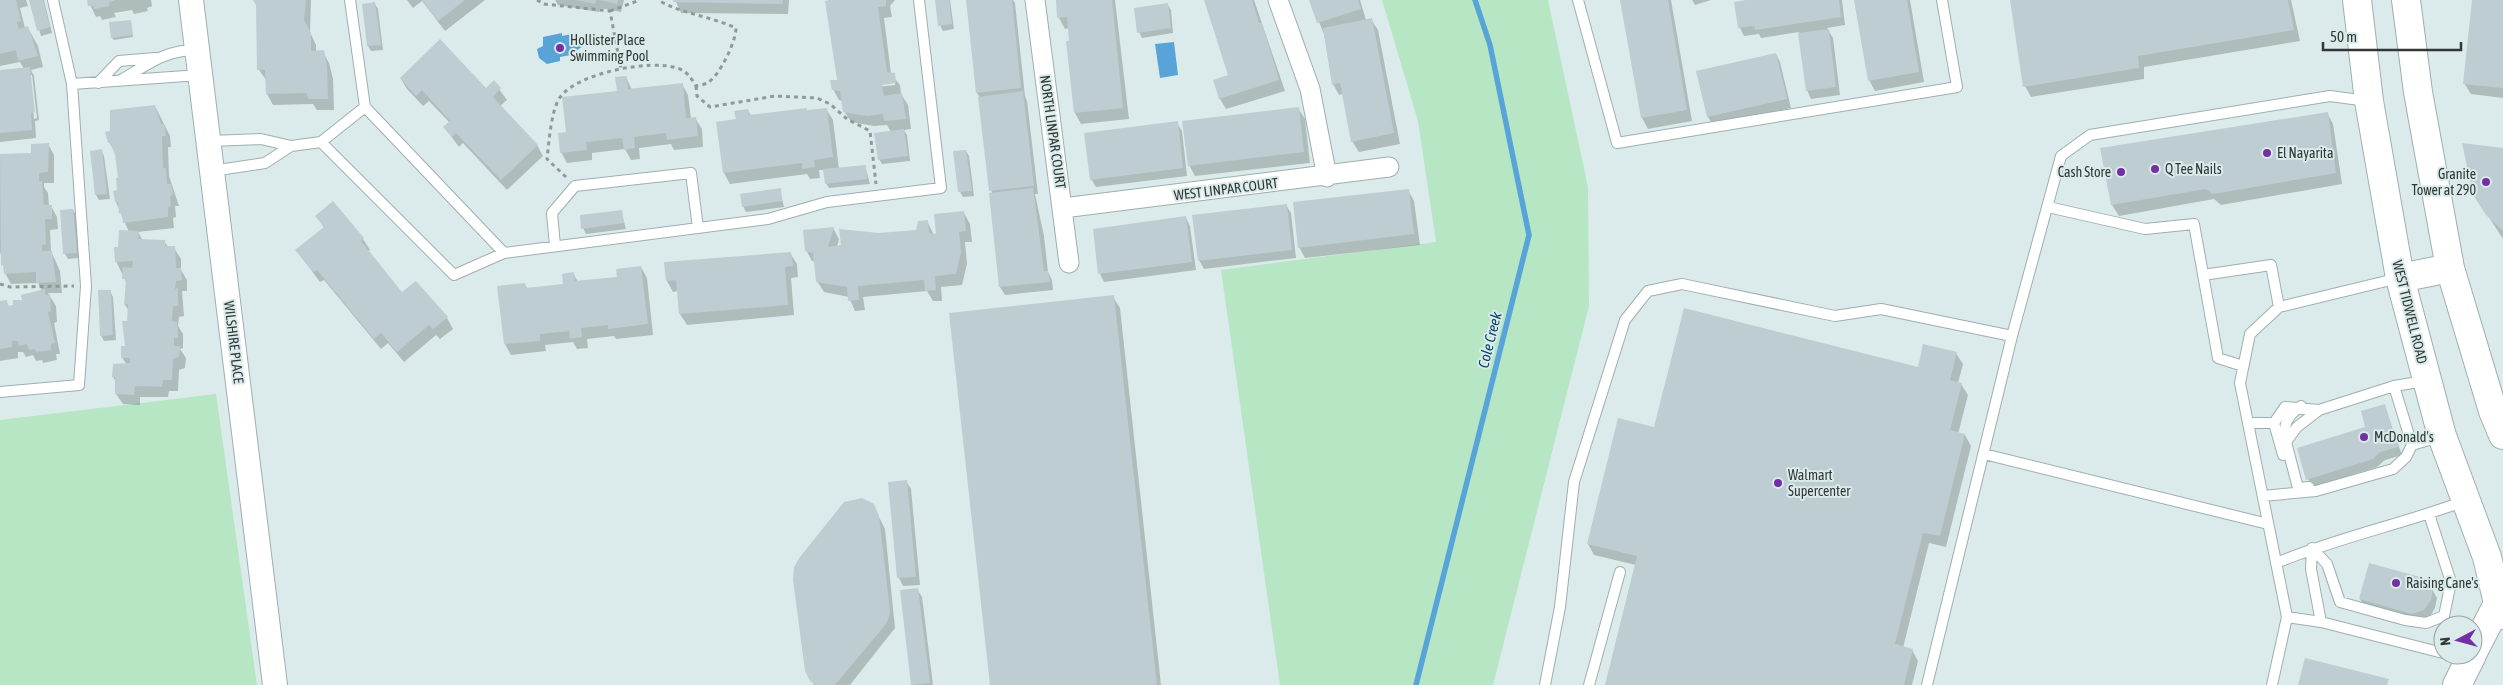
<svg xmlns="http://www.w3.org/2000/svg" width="2503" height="685" viewBox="0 0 2503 685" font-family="'Asap Condensed',sans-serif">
<rect width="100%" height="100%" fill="#dbebeb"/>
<path fill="#b6e6c4" d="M1382 0H1548L1588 187 1589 306 1493 685H1280L1221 270 1436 242 1418 121Z
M216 394 257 685H0V420Z"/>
<path fill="#58a4d9" d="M562 33V36L572 34 573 37H580L583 46 576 51V54L560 57V61L547 64 539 58 537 49 543 46V37Z
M1174 42 1178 75 1160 78 1155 44Z"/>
<path fill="#0003" fill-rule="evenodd" d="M0 0H26L28 6 20 8 25 28H28L38 46 43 67 31 70 34 76 39 120 35 121 36 138 0 142V71L24 69 20 62 0 66ZM30 75H32L37 118 34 119Z
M30 0H44L52 33 41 36Z
M88 0H151L152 6 147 8 148 11 134 14 132 10 114 13 116 17 102 20 100 16 96 17Z
M255 0H311L310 32 316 45V52H323L329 63 333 79 334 110H317L313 104 273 105 267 94V81L259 70 257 5Z
M407 0H485L445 31 422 1 413 8Z
M555 0H624L621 12 600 8 599 12 558 5Z
M675 0H789L788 14 681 13Z
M830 0H895L890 6 892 17 884 18 891 74 900 85 901 94 908 105 911 129 904 130 907 135 910 161 882 164 879 159 891 132 887 125 874 126 851 122 844 111 843 101 839 100 833 89 838 81ZM895 82V85L876 87V84Z
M936 0H950L954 29 943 31 940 25Z
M967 0H1013L1015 3 1025 96 1027 101 1038 194H1035L1044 236 1048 272 1052 280 1053 290 1005 295 1000 287 992 194 980 98 977 93Z
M1057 0H1115L1129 119 1081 124 1075 113 1069 28 1065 29 1059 18Z
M1205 0H1254L1285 91 1226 109 1220 99 1229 76Z
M1310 0H1360L1366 20 1371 19 1378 30 1400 144 1359 152 1352 141 1343 94 1339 95 1333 84 1324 34Z
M1622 0H1671L1692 121 1648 129 1642 118Z
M1692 0H1711L1695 5Z
M1754 0H1842L1845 25 1827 28 1833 38 1840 95 1811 99 1807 90 1799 32 1761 38 1759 34 1744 36 1740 28 1736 3Z
M1855 0H1910L1924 82 1875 91 1869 80Z
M2011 0H2291L2300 41 2144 67V79L2031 97 2025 86Z
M2473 0H2503V98L2471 94 2464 83Z
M375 4 378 9 383 50 371 51 368 46 363 5Z
M1168 5 1171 10 1173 33 1142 38 1139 32Z
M130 21 133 37 114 40 112 38Z
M1776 54 1780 62 1791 108 1713 125 1708 117 1698 72Z
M626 77 632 90 682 84 688 95 691 119 695 118 702 129 703 147 674 150 671 144 639 148 640 159 631 160 625 149 592 153V160L567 163 561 152 568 133 618 92Z
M401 79 486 90 494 82 507 100 500 106 537 145 543 156 507 190 463 143 459 147 445 128 450 123 429 101 423 106 407 89Z
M155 106 170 136 171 147H168L169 176 179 206H175L176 217 173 218 174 228 138 232 143 241H164L168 247 174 248 181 259V270L187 280V291H182L184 316 179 317 178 326 183 334V348L180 349 186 358 185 368 179 370 178 391H169L168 397H140V405L123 404 116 394V382L113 377 126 364 122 357 126 347 129 311 125 305 127 284 116 261 119 248 129 232 116 202 115 192H118L119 179 116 154 109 142Z
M1298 108 1305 119 1310 163 1195 176 1189 165Z
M806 109 808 111 826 109 833 120 839 169 865 166 870 184 829 188 826 183 825 170H819L820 178 810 179 807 174 730 184 724 173 717 123 737 120 748 110 751 116Z
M2327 113 2333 124 2342 184 2221 205 2214 199 2119 216 2112 205Z
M1177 123 1182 131 1187 176 1096 187 1091 179Z
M48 144 54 155V183H44V187L48 193 49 206H51L57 217 58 229 50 230 51 251 60 271 62 293H48L56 306 57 322 54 323 60 354H56L57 360 43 363 42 360 36 361 33 355 26 357 23 352H18V358L0 361V302L6 301 9 307 42 291 38 283 11 284 5 273 0 251V156L32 154Z
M2503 149V239L2474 194Z
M101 150 104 156 110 199 99 200 96 195Z
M966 151 969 156 974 196 963 197 960 192Z
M780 190 784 207 746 212 743 206Z
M1408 190 1414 201 1420 245 1305 258 1299 247Z
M333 203 363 239 370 250 368 251 402 293 415 282 447 318 453 329 440 339 436 335 404 362 388 343 381 349 324 280 320 282 297 251 324 228 317 216Z
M1286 205 1291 213 1296 258 1204 269 1199 260Z
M73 210 76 215 79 258 68 259 65 254Z
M621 211 626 229 586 234 583 228Z
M964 213 970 224 972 242H965L967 264 962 285 941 287 942 301H933L927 291 863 297 865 310 855 311 849 297 824 292 817 281 816 262 812 261 806 250 833 228 839 239 837 247 879 234 917 231 927 221 934 235 937 236Z
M1186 218 1190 226 1196 270 1104 282 1100 274Z
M790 253 797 264 798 277 791 278 794 315 687 325 680 314 678 291 673 292 667 281 665 263Z
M641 267 647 278 653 335 616 339 614 336 587 339 588 348 577 349 573 342 545 345 546 351 511 355 505 344 499 287 524 284 528 289 565 285 573 273 578 282 618 278Z
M110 291 113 297 116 340 104 341 101 335Z
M1113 297 1120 308 1161 685H991Z
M1956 353 1963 364 1958 383 1961 384 1968 395 1958 434 1965 435 1971 446 1946 547 1929 543 1903 648 1912 650 1918 661 1912 685H1606L1636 565 1594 555 1588 544 1655 428 1919 369Z
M2384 405 2402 455 2385 460 2377 467 2312 487 2308 479 2367 427Z
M906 481 911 489 920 585 903 586 899 578Z
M873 505 885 529 895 628 850 685H814L806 670Z
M917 589 922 597 933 685H913L901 591Z
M2432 589 2437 598 2435 608 2429 618 2417 622 2365 607 2360 599Z"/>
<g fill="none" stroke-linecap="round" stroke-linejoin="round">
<path stroke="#58a4d9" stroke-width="5.5" d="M1416 685 1529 235 1490 45 1475 0"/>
</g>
<path fill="#becdd1" d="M0 0H16L21 21 17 22 19 29 28 26 38 56 18 61 16 50 0 54Z
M29 0H43L50 27 37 31Z
M87 0H114V1L109 2 110 6 94 9V6H88Z
M253 0H306L304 20 311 33V51L324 50 327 67 328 99H309L306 93 266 94 265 70H257L256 5Z
M422 0H465L438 21Z
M576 0H596L595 4Z
M599 0H618L617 4Z
M673 0H783V4L673 2Z
M829 0H886V6L878 7 887 72 895 73 896 83 882 85 884 96 902 93 906 119 884 121 883 114 867 116 843 112 840 91 832 90 830 80H837L825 1Z
M935 0H949L952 24 938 26Z
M966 0H1012L1021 88 976 93Z
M1056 0H1112L1123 108 1074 113 1066 41H1069L1067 17 1057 18Z
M1204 0H1252L1259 23H1262L1279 80 1219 99 1213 80 1228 75Z
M1309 0H1358L1361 9 1317 23Z
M1620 0H1668L1687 110 1641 118Z
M1746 0H1839L1841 17 1755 30 1754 26 1738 28 1734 2Z
M1854 0H1907L1919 72 1868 81Z
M2010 0H2288L2294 30 2138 56 2139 68 2023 87Z
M2472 0H2503V88L2463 84Z
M375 2 381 45 367 46 362 4Z
M1168 3 1171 28 1137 33 1134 8Z
M1372 18 1394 133 1351 142 1340 83 1332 85 1323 28Z
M131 20 133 35 111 38 109 22Z
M1829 29 1836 87 1806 91 1798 33Z
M440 39 486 88 494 80 501 88 493 97 538 145 501 180 456 133 452 137 443 127 450 121 422 90 416 96 400 78Z
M1776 53 1787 99 1707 117 1696 71Z
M30 67 35 112 31 113 32 130 0 133V70Z
M627 76 628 89 683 83 686 118 696 117 698 136 667 140 666 133 634 137 635 148 624 150 622 138 586 142 587 150 560 153 558 133 566 132 562 97 617 91 615 77Z
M1023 91 1034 186 989 191 978 97Z
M155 105 161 124H164L166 136H162L163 168H166L167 184H171L173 195 170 196 171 206 168 207V217L123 223 122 213H119L118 202H115L113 191 117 190 116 178H118L115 155 111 143H108L105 132 110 131V110Z
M1299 107 1304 152 1188 166 1182 121Z
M807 108V110L827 108 833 157 814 160 815 167 802 169V163L723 173 716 122 736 119 734 111 748 109 749 115Z
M2328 112 2336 173 2213 194 2206 189 2111 205 2100 148Z
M1178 121 1183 168 1090 180 1084 133Z
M904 129 908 156 878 160 874 133Z
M49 143 48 172 39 173V181H42L44 205H52V219H45L46 244 42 245V251H52L56 282 36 283V272L4 274 3 265 1 266 0 154 31 153V144Z
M2462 143 2503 148V231L2486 215 2473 195Z
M102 149 107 194 95 195 90 151Z
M966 150 972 191 958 192 953 151Z
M866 165 867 179 825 184 823 169Z
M781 188 782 201 742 207 740 194Z
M1033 188 1044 271H1048L1050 282 999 287 989 193Z
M1409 189 1414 234 1298 248 1293 202Z
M333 201 364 238 361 241 402 292 416 281 448 317 433 329 429 325 397 352 381 333 374 339 317 270 313 272 295 250 324 227 315 216Z
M1287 204 1292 250 1198 261 1192 215Z
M73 209 77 253 63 254 60 210Z
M622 210 624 223 581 229 580 215Z
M964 211 966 231 959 232 961 252 956 274 935 276 936 290 925 291 924 280 858 286 859 300 848 301 847 287 816 282 813 253 805 251 803 230 834 227 828 247 841 245 839 229 879 233 916 230 918 221 928 220 929 233 936 234 934 214Z
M1186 216 1192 262 1098 274 1093 229Z
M119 230 139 231 138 239 165 240V246H175L176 268H181L182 280 176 281 175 289 178 288V306H173L172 321 177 322 178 338H174V346H180L179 357 173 359 172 380H163L162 387 135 386 134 395 115 394V377H112L113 364 130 363V358H121V346H125L122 321H127L128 304 124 305 126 279H122L123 267 132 268 133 261 115 262 114 247H118Z
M791 252 793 266 785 267 788 305 679 314 676 280 666 281 664 262Z
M641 266 648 324 608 329V325L581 328 582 337 570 339 569 331 540 334V341L504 344 497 286 525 283 526 288 563 284 562 274 574 272 575 281 617 277 616 269Z
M45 289V295L50 294 51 311 48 312 55 343 51 344V350L36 352 35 349 29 350 27 344 19 346 18 341H12V347L0 349V301L7 300 8 306 13 305V300H22L21 295Z
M98 290H111L113 335 100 336Z
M1114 295 1157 685H990L949 313Z
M1684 308 1918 367 1923 344 1957 352 1950 380 1962 383 1950 430 1965 434 1940 536 1923 533 1895 644 1913 649 1904 685H1605L1637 556 1587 544 1618 418 1654 427Z
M2385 404 2398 447 2380 452 2373 459 2306 480 2297 448 2365 427 2361 411Z
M907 480 916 577 897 578 888 482Z
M862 498 874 504 879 516 890 611 889 617 886 624 835 685H816L810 681 805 671 793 580 794 567 800 557 844 502Z
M2369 563 2424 578 2433 589 2431 600 2424 610 2412 614 2359 599Z
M918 588 930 683 911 685 900 590Z
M2305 658 2389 679 2387 685H2298Z"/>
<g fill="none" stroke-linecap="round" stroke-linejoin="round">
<defs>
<path id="service" d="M350 0 365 107 504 253 768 219 827 202 941 188 919 0
M1578 0 1617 143 1957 87 1942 0
M121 80C149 64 164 50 197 50
M98 83 119 61 155 58
M72 84 200 75
M365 107 321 142 454 275 504 253
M209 141 261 139 291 146 321 142
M212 171 265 163 291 146
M2048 207 2145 229 2194 224 2218 358 2243 366
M555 246 552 213 575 186 691 173 698 228
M2203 275 2271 265 2279 307
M0 392 79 385 86 286 72 84 53 0
M2248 423H2274L2285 407 2319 410 2394 386 2425 381
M2274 423 2283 455
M2286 442C2283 424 2286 417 2301 406
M2412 445 2442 436
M1984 454 2268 524
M2309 487 2298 488 2286 442 2297 427 2319 410
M2263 496 2316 491 2393 469 2406 457 2412 445 2394 386
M2312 548 2327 564 2340 602 2405 620 2426 623 2444 616 2451 582 2429 514
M2312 548 2311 569 2321 622
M2276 563C2337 538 2402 524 2465 501
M2287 617 2321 622 2443 653
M2452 655 2468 659
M1545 685 1560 607 1574 482 1625 320 1648 291 1682 284 1835 316 1881 309 2012 336
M1589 685 1620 572
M1927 685 2012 336 2061 156 2090 135 2330 96 2367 101
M2272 685 2287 617 2240 383 2250 334 2279 307 2399 278"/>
<path id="minor" d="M1035 0 1069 263
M1278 0 1310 89 1327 177
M1063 208 1389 167"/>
<path id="tertiary" d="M191 0 275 685"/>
<path id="secondary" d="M2357 0 2369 101 2400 278 2442 436 2487 557 2498 603 2503 615
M2406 0 2418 92 2450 268 2493 411 2503 435
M2400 278 2450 268
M2473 652 2503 594
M2457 685 2472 655"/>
</defs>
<use href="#service" stroke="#9faeae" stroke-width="12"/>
<use href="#minor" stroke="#9faeae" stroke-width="21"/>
<use href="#tertiary" stroke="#9faeae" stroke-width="26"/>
<use href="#secondary" stroke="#9faeae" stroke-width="30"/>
<path stroke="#8f9a9a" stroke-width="3" stroke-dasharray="4 4" stroke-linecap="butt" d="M537 0 544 4 610 11 621 69
M610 11 640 0
M696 86 697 96 710 107 775 96 817 98 830 104 847 119 870 131 876 184
M566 177 547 159C549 143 551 108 561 96 579 73 650 59 677 68 687 71 691 78 696 86 699 85 704 85 707 83 719 77 736 42 736 28 710 16 682 14 658 0
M0 284 10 287 74 286"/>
<use href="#service" stroke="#fff" stroke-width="10"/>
<use href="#minor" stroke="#fff" stroke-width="19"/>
<use href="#tertiary" stroke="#fff" stroke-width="24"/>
<use href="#secondary" stroke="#fff" stroke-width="28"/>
</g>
<g fill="#7230a4" stroke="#dbebeb" stroke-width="2">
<circle cx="560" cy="48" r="5"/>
<circle cx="2267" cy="153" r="5"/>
<circle cx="2155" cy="169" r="5"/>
<circle cx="2121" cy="172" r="5"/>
<circle cx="2486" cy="182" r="5"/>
<circle cx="2364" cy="437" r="5"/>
<circle cx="1778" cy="483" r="5"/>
<circle cx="2396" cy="583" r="5"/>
</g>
<g text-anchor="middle" stroke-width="4" stroke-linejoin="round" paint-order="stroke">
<g font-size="14" fill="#313737" stroke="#dbebeb" text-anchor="start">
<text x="570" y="45">Hollister Place<tspan x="570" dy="16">Swimming Pool</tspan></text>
<text x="2277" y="158">El Nayarita</text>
<text x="2165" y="174">Q Tee Nails</text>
<text x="2111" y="177" text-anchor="end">Cash Store</text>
<text x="2476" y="179" text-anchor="end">Granite<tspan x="2476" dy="16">Tower at 290</tspan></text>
<text x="2374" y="442">McDonald's</text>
<text x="1788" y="480">Walmart<tspan x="1788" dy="16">Supercenter</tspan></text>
<text x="2406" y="588">Raising Cane's</text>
</g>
<g font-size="14" fill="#313737" stroke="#dbebeb">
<text transform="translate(1053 132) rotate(82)" y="5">NORTH LINPAR COURT</text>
<text transform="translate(1226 189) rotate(-7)" y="5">WEST LINPAR COURT</text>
<text transform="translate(2410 312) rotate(76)" y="5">WEST TIDWELL ROAD</text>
<text transform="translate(234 342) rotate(83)" y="5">WILSHIRE PLACE</text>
</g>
<g font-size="15" font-style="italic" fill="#054467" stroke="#dbebeb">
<text transform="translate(1490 340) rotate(-76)" y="5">Cole Creek</text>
</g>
</g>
<g transform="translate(2458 640) rotate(264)"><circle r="24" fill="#dbebeb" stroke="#97a3a3"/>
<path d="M0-4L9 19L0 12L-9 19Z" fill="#7230a4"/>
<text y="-8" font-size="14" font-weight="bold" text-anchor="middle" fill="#313737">N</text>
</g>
<path d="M2323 42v8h138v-8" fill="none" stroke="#313737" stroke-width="2.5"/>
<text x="2330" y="42" font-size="15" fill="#313737" stroke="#dbebeb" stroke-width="4" paint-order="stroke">50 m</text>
</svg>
